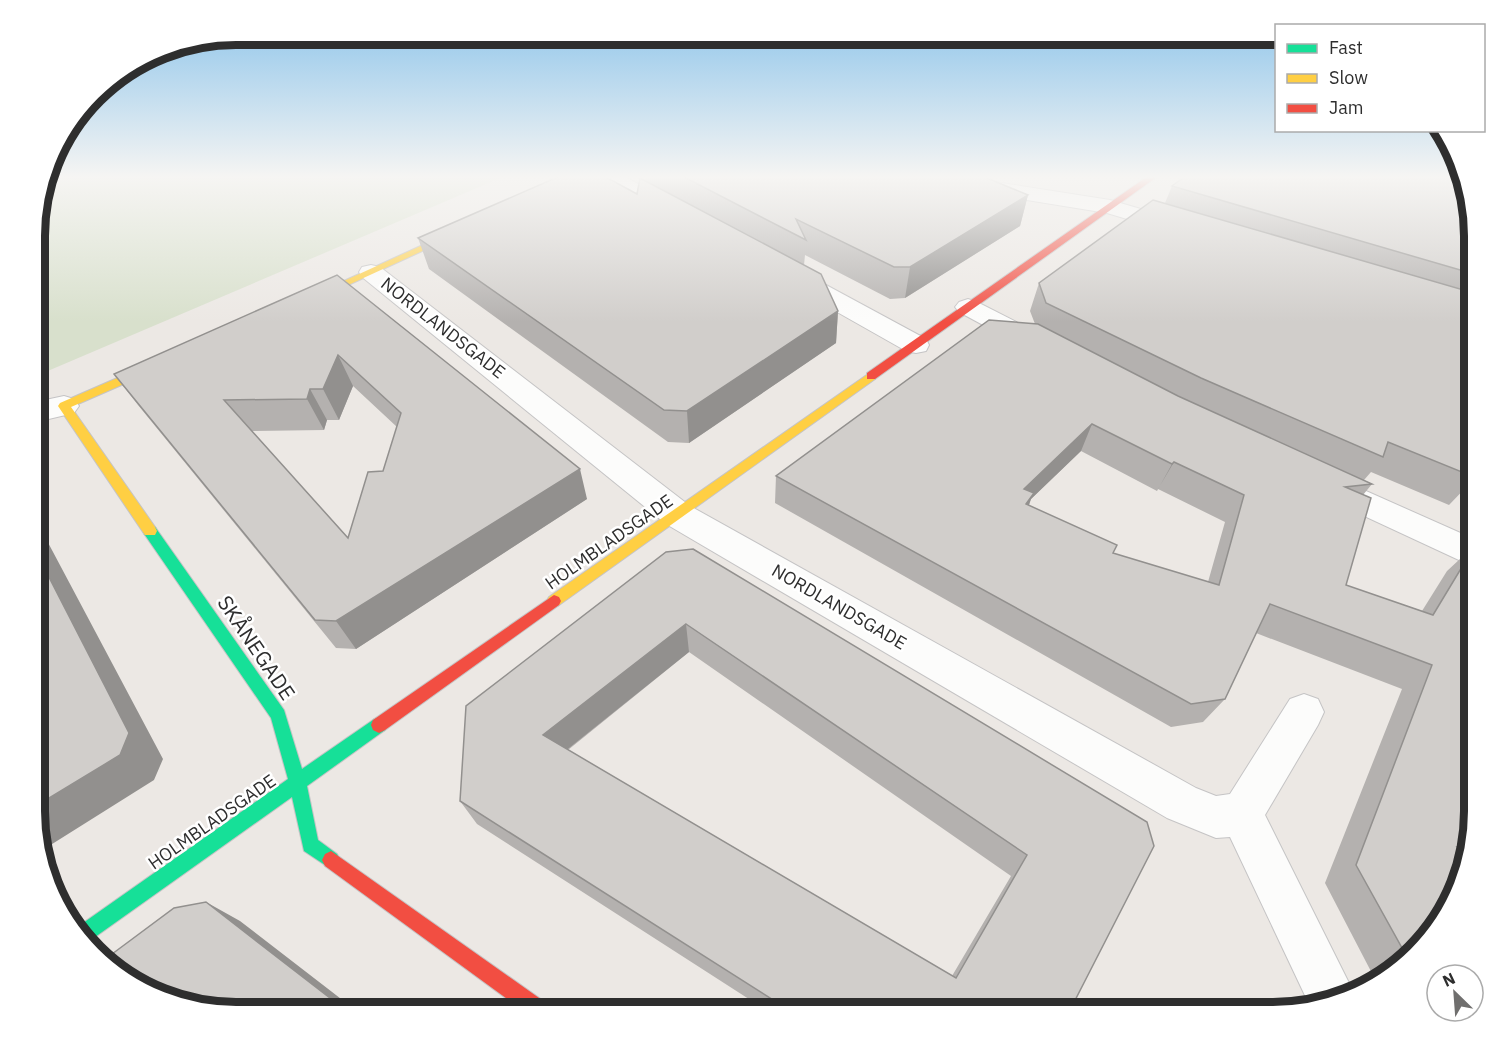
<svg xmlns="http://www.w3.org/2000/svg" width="1509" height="1047" viewBox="0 0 1509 1047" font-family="'IBM Plex Sans',sans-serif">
<rect width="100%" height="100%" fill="#ece8e4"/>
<path fill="#d8e0cc" d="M47 176H505L36 376V210Z"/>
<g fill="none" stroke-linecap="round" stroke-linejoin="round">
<defs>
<path id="street" d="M596 176H623L685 209 688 214 685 219 677 221 669 219 599 181Z
M948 176H977L989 181 1110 200 1185 222 1188 227 1185 232 1177 234 1107 213 984 193 951 181Z
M371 265 380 267 690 506 1196 788 1216 796 1230 794 1290 699 1304 694 1318 699 1324 712 1318 725 1265 815 1354 993 1309 1004 1230 837 1216 838 1167 818 666 524 362 277 359 272 362 267Z
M793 270 802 272 926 339 929 345 926 351 916 353 906 351 784 282 781 277 784 272Z
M968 299 977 302 1042 335 1046 341 1042 347 1033 349 1024 347 959 312 955 307 959 302Z
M64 396 74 399 79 406 74 413 36 422V402Z
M1330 475 1474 539V567L1319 495 1314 487 1319 479Z"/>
<path id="fast" d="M150 526 155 527 284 710 302 769 373 720 379 717 385 720 387 725 385 730 307 786 318 840 337 854 340 860 337 866 331 869 304 851 292 797 88 942 76 928 288 779 271 718 145 535 143 531 145 527Z"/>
<path id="slow" d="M460 228 468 230 309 303H301L300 301Z
M161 359 167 363 165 366 71 407 155 527 157 531 155 535H145L58 406 60 403Z
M871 372 875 373V379L559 605 554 607 549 605 547 601 549 597Z"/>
<path id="jam" d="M1148 176H1158L875 379H867V373Z
M554 595 559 597 561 601 559 605 385 730 379 733 373 730 371 725 373 720Z
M331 851 549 1005 552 1012H525L325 866 322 860 325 854Z"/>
</defs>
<use href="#street" stroke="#c5c4c5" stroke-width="2"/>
<use href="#fast" stroke="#c5c4c5" stroke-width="2"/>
<use href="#slow" stroke="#c5c4c5" stroke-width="2"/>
<use href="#jam" stroke="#c5c4c5" stroke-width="2"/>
<use href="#street" fill="#fcfcfb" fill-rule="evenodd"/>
<use href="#fast" fill="#16e098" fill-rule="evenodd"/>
<use href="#slow" fill="#ffcf43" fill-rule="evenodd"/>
<use href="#jam" fill="#f24e42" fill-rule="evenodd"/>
</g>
<path fill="#b4b1af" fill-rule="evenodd" d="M645 176H982L1028 195 1020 226 905 298 890 299 805 255 804 265 838 311 836 343 689 443 668 442 429 269 418 238 637 194 645 181Z
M1172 186 1474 224V479L1449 505 1371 472 1364 480 1372 484 1363 495 1346 585 1422 611 1447 571 1474 546V823L1464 876 1433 933 1376 981 1325 883 1402 689 1256 633 1225 699 1203 722 1171 727 775 503 776 476 1035 324 1030 311 1039 283 1165 203ZM1081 451 1157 491 1158 489 1225 522 1208 582 1113 553 1029 505 1031 499Z
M337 275 587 499 356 649 336 648 138 405 114 374ZM353 386 397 427 383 471 348 538 252 431 324 430 327 420H339Z
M666 552 1147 822 1069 1012H769L477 824 460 801ZM689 652 1011 876 952 976 568 750Z"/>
<path fill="#92908e" d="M1028 195 1020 226 905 298 910 267Z
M838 311 836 343 689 443 687 411Z
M338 355 353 386 339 420 323 389Z
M310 389 327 420 324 430 307 399Z
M1092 424 1081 451 1031 499 1023 521 1024 489Z
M1174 462 1158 489 1157 491 1172 464Z
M580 469 587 499 356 649 336 621Z
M36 520 163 759 154 780 41 851 36 837Z
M686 624 689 652 554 760 543 735Z
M206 902 240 921 358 1012H348Z"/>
<path fill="#d1cecb" stroke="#92908e" stroke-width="1.5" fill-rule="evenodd" d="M560 176H604L637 194 640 178 821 274 838 311 687 411 664 410 418 238Z
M682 176H982L1028 195 910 267H894L796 219 806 240Z
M1186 176H1461L1474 224V274L1172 186Z
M1153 200 1474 293V477L1388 442 1383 457 1201 378 1046 303 1039 283Z
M337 275 580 469 336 621 315 620 114 374ZM338 355 401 413 383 471 368 472 348 538 224 400 307 399 310 389H323Z
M989 320 1038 324 1178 396 1372 484 1345 487 1371 498 1346 585 1433 615 1474 547V823L1469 848 1457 847 1467 861 1464 876 1433 933 1406 955 1356 865 1432 665 1270 604 1225 699 1191 704 776 476ZM1092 424 1172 464 1174 462 1244 495 1219 585 1113 553 1117 545 1026 504 1034 493 1024 489Z
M693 549 1147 822 1154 846 1069 1012H792L460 801 466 706 666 552ZM686 624 1027 855 956 978 543 735Z
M36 552 129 733 120 755 36 806Z
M206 902 348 1012H224L171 1002 114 971 104 960 174 908Z"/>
<linearGradient id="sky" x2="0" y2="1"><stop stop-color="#88c2ea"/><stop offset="0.55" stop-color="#f6f5f3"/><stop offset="1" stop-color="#f6f5f3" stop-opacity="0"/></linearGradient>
<rect width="1509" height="322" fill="url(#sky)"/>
<g text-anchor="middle" stroke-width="5" stroke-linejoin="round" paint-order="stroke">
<g font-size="18" fill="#2e2e2e" stroke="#fff">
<text transform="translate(443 328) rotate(38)" y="6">NORDLANDSGADE</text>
<text transform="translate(609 542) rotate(-35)" y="6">HOLMBLADSGADE</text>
<text transform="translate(839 607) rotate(30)" y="6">NORDLANDSGADE</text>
<text transform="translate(212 822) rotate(-35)" y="6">HOLMBLADSGADE</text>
</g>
<g font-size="21" fill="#2e2e2e" stroke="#fff">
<text transform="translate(256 648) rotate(56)" y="7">SKÅNEGADE</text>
</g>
</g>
<path d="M0 0H1509V1047H0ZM236 45H1273A191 191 0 0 1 1464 236V811A191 191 0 0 1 1273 1002H236A191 191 0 0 1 45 811V236A191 191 0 0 1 236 45Z" fill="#fff" fill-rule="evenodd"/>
<path fill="none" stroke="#2e2e2e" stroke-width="8" d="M236 45H1273A191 191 0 0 1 1464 236V811A191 191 0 0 1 1273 1002H236A191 191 0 0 1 45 811V236A191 191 0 0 1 236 45Z"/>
<rect x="1275" y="24" width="210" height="108" fill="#ffffff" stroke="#ababab" stroke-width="1.5"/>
<rect x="1287" y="44" width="30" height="9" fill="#16e098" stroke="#ababab" stroke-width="1.5"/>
<text x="1329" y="54" font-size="18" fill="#2e2e2e">Fast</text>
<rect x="1287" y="74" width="30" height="9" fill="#ffcf43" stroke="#ababab" stroke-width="1.5"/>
<text x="1329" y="84" font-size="18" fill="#2e2e2e">Slow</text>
<rect x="1287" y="104" width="30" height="9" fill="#f24e42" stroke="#ababab" stroke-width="1.5"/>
<text x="1329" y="114" font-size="18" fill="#2e2e2e">Jam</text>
<g transform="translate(1455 993) rotate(335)"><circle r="28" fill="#ffffff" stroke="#ababab" stroke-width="1.5"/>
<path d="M0-4.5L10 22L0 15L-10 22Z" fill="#706f6e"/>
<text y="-9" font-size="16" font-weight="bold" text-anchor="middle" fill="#2e2e2e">N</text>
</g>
</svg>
